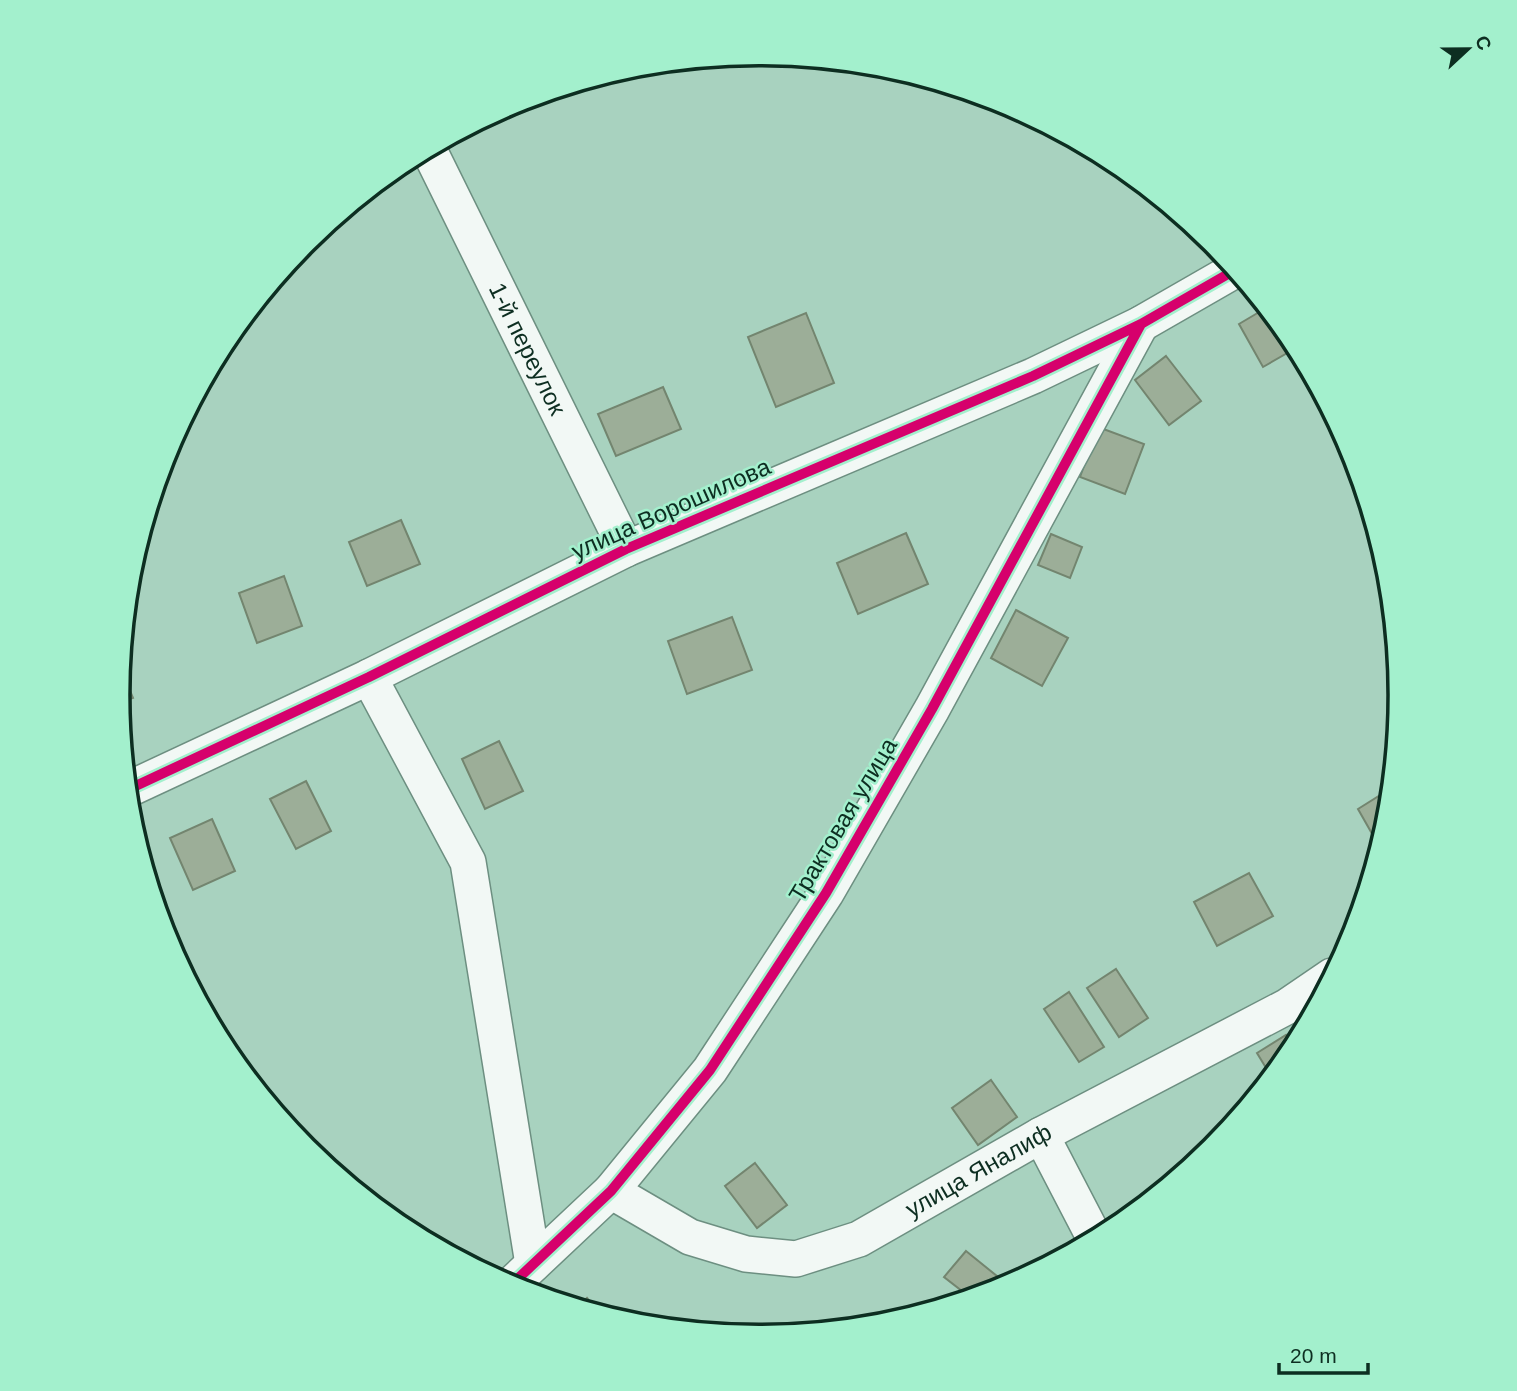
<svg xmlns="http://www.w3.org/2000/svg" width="1517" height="1391" viewBox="0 0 1517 1391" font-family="Arial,sans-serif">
<rect width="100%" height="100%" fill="#a8d2bf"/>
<path fill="#9cae98" stroke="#73856f" stroke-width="2" d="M401 164 405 174 367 191Z
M1266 308 1296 348 1263 367 1239 324Z
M806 313 834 383 776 407 748 337Z
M1166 356 1201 401 1169 425 1135 380Z
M663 387 681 429 616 456 598 414Z
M1098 427 1144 444 1125 494 1080 477Z
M401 520 420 564 367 586 349 542Z
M906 533 928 584 858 614 837 563Z
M1051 534 1082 547 1070 578 1038 565Z
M284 576 302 626 257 643 239 593Z
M1016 610 1068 638 1042 686 991 658Z
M732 617 752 670 687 694 668 641Z
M120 667 133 698 118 703 117 695Z
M499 741 523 791 485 809 462 759Z
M306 781 331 831 296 849 270 799Z
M1390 789 1387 821 1379 846 1358 809Z
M212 819 235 871 193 890 170 838Z
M1249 873 1273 916 1217 946 1194 902Z
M1116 969 1148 1018 1119 1037 1087 988Z
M1069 992 1104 1047 1079 1062 1044 1009Z
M1286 1035 1294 1048 1271 1076 1257 1053Z
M991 1080 1017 1117 978 1145 952 1108Z
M755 1163 787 1205 757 1228 725 1186Z
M966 1251 1008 1285 963 1300 967 1295 944 1277Z
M587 1298 601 1315 577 1307Z"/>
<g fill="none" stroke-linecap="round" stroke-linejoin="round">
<defs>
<g id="minor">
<path id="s1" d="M428 148 626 549"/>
<path d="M369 677 468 862 533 1264"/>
<path d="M127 790 369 677 626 549 1033 376 1141 324 1235 270"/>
<path d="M1041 1135 1095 1239"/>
<path id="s2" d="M611 1191 690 1237 746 1254 796 1259 859 1239 1041 1135 1288 1006 1332 976"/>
<path d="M510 1286 611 1191 710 1070 826 893 932 709 1141 324"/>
</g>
</defs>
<use href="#minor" stroke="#6d8f81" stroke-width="38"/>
<use href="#minor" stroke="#f2f8f5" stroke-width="35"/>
<defs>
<path id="cycleway" d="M127 790 369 677 626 549 1033 376 1141 324 1235 270
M510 1286 611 1191 710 1070 826 893 932 709 1141 324"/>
</defs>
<use href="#cycleway" stroke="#a3f0cd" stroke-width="15"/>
<use href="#cycleway" stroke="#d6006c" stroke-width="10"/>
</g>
<g text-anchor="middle" stroke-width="5" stroke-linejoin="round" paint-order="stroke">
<g font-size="24" fill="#0d2e21" stroke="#a3f0cd">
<text dy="8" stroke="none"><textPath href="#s1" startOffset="224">1-й переулок</textPath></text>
<text transform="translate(671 509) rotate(-24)" y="8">улица Ворошилова</text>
<text transform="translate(843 820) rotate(-59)" y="8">Трактовая улица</text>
<text dy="8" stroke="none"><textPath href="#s2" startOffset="404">улица Яналиф</textPath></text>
</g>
</g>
<path d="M0 0H1517V1391H0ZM130 695a629 629 0 1 1 1258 0a629 629 0 1 1-1258 0Z" fill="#a3f0cd" fill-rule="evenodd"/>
<path fill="none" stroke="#0d2e21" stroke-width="3.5" d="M130 695a629 629 0 1 1 1258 0a629 629 0 1 1-1258 0Z"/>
<g transform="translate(1468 49) rotate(68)" stroke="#a3f0cd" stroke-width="5" paint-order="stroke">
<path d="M0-5L12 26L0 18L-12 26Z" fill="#0d2e21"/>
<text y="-10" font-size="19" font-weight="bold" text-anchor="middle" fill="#0d2e21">С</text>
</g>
<path d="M1279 1363v10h89v-10" fill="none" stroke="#0d2e21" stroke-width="3.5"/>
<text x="1290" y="1363" font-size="21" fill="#0d2e21" stroke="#a3f0cd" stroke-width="5" paint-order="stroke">20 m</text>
</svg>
